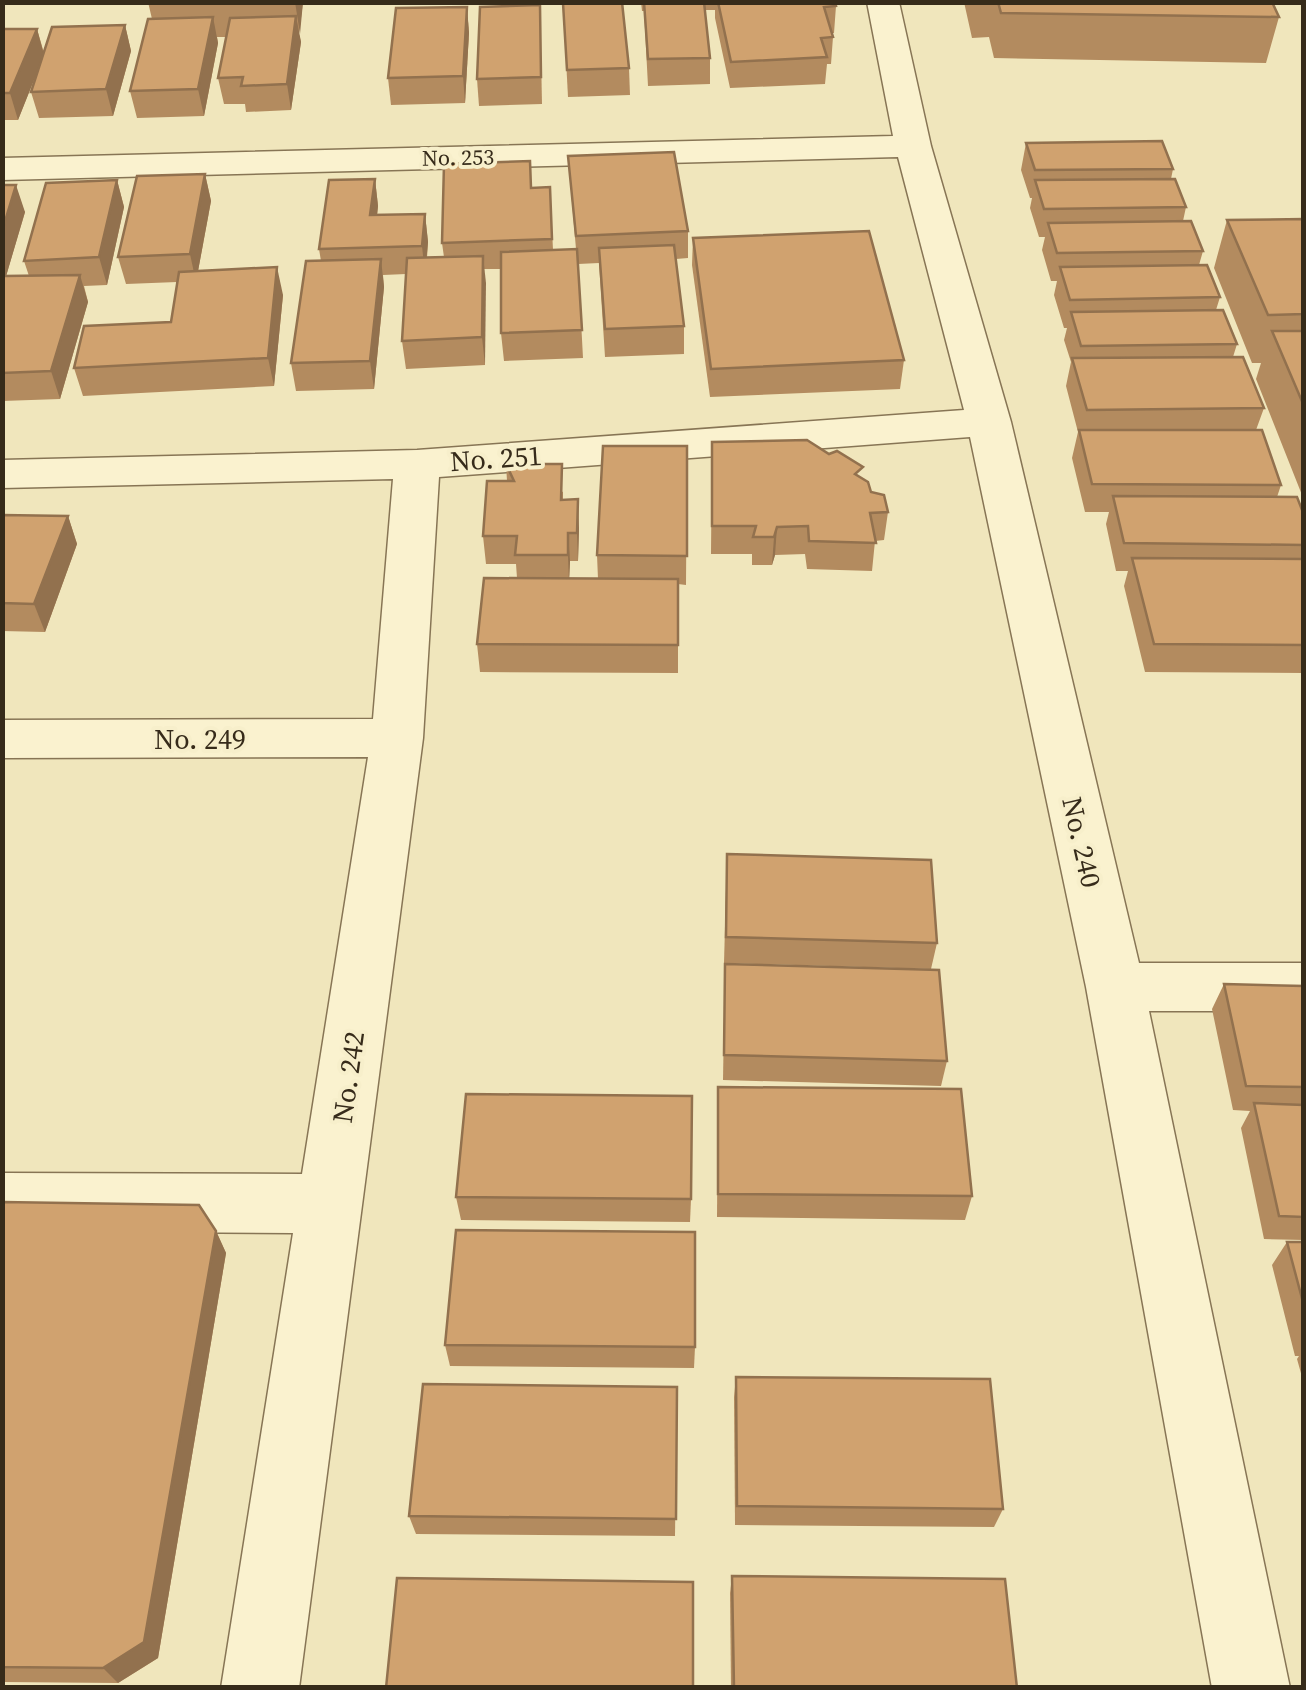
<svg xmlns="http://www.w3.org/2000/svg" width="1306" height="1690" viewBox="0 0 1306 1690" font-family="'Source Serif 4',serif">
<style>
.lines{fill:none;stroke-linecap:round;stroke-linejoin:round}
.minor-casing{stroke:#877555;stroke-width:3}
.minor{fill:#faf2cf;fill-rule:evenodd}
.wall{fill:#b38b5f}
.shaded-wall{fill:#92714e}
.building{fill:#d0a26f;stroke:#92714e;stroke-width:2.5}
.labels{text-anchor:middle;stroke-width:8;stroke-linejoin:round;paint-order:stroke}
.far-street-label{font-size:22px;fill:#362b1a;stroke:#f7efcb}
.street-label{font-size:28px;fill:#362b1a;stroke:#f7efcb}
</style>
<rect width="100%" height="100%" fill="#f0e6bc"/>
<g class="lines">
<g class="minor-casing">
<polygon id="minor" points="867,2 899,2 931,146 1011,422 1139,963 1304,963 1304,1011 1149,1011 1290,1688 1212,1688 1086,987 970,437 439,477 423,738 299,1688 221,1688 293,1233 2,1231 2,1173 302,1174 368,757 2,758 2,720 373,719 393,479 2,488 2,460 417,450 964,410 898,157 2,180 2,158 893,136"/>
</g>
<use href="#minor" class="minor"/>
</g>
<g class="wall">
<polygon points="148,2 303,2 299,34 301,42 291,110 246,112 245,104 224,104 218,78 227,37 217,37 218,43 204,116 137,118 130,91 152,19"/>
<polygon points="641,2 835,2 836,6 834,33 832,33 833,37 831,64 827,64 825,84 730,88 715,18 715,10 705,10 710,58 710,84 648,86 644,11 642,11"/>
<polygon points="964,2 1272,2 1279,17 1266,63 994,58 989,37 972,38"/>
<polygon points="563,3 629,68 630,95 568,97"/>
<polygon points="540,5 542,104 479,106 477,79"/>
<polygon points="467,7 469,33 465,103 391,105 388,78"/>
<polygon points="125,25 131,51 113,116 39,118 31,92 37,72 18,120 2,120 2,29 37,29 44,53"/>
<polygon points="1026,143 1173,169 1171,179 1186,207 1183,221 1203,251 1199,265 1220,297 1216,310 1237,344 1233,357 1264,408 1256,430 1281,485 1277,497 1304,515 1304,673 1145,672 1124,586 1128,571 1116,571 1106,524 1109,512 1085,512 1072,458 1078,432 1066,386 1071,362 1064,340 1067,328 1064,328 1054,295 1057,281 1051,281 1042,250 1045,237 1039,237 1030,208 1032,198 1030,198 1021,170"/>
<polygon points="568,156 688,231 688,258 676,259 684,326 684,354 605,357 599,263 578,264 583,358 504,361 501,333 501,269 484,269 485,365 406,369 402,341 406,274 383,275 384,287 374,389 296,391 291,363 321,261 319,249 375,179 378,206 377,215 425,214 428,242 427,258 444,257 442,243 531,188 550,187 553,250 576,249"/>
<polygon points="205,174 211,201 198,271 283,295 274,386 83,396 74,368 171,322 177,282 126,284 118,257"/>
<polygon points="117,180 124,207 107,285 84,286 88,302 60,399 2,401 2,185 25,212 6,276 29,276 24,261"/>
<polygon points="1304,219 1304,495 1302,495 1256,379 1261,363 1252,363 1214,268 1227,220"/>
<polygon points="693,238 904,360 900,389 710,397 692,265"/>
<polygon points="712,442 862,478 871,492 888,512 884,540 875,541 872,571 807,569 805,554 775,555 772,565 752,565 752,554 711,554"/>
<polygon points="687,446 686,585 678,584 678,673 480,672 477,644 517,578 516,564 486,564 483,536 507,481 506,464 563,492 563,500 579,528 578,561 570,561 569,579 598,579 597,555"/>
<polygon points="2,515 68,516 77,544 45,632 2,631"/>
<polygon points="727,854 937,943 931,969 724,963"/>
<polygon points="725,964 947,1061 941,1086 723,1080"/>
<polygon points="1224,984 1304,986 1304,1240 1264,1239 1241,1128 1250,1111 1233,1110 1212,1009"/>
<polygon points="718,1087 972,1196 965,1220 717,1217"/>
<polygon points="456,1197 691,1199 690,1222 461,1220"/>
<polygon points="2,1202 216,1231 226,1253 158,1658 118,1683 2,1682"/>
<polygon points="1287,1242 1304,1242 1304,1384 1297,1359 1299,1356 1295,1356 1272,1265"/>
<polygon points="445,1345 695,1347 694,1368 450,1366"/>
<polygon points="736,1377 1003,1509 994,1527 735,1525 734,1397"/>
<polygon points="677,1387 675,1536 416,1534 409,1516"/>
<polygon points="732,1576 1017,1688 731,1688 730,1593"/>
</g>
<g class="shaded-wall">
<polygon points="295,2 303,2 300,34"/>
<polygon points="467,7 469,33 465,103 463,76"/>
<polygon points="296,16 301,42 291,110 287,84"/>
<polygon points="213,17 218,43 204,116 198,89"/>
<polygon points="125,25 131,51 113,116 106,89"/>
<polygon points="37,29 44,55 18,120 10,93"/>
<polygon points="205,174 211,201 196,282 190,254"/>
<polygon points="375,179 378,206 374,243 370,215"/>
<polygon points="117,180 124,207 107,285 99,257"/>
<polygon points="16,185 25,212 2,290 2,231"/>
<polygon points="425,214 428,242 425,274 422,246"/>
<polygon points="483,256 486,283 485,365 482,337"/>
<polygon points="381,259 384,287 374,389 370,361"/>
<polygon points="277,267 283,295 274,386 268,358"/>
<polygon points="80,275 88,302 60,399 51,371"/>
<polygon points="578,499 579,528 578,561 577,533"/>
<polygon points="68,516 77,544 45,632 34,604"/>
<polygon points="777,527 775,555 772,565 774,537"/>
<polygon points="568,533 570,561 569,583 568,555"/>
<polygon points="216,1231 226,1253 158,1658 118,1683 103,1668"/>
</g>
<g class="building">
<polygon points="622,2 629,68 567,70 563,3"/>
<polygon points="644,2 704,2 710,58 648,59"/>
<polygon points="718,2 835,2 836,6 824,7 833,37 821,38 827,57 731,62"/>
<polygon points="998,2 1272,2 1279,17 1001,13"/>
<polygon points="540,5 541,77 477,79 480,7"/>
<polygon points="467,7 463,76 388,78 396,8"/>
<polygon points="296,16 287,84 241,86 243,77 218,78 230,18"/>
<polygon points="213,17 198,89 130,91 148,19"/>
<polygon points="125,25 106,89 31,92 52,27"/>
<polygon points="2,29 37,29 10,93 2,93"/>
<polygon points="1162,141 1173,169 1035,170 1026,143"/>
<polygon points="674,152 688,231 576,236 568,156"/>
<polygon points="530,161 531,188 550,187 552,239 442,243 444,164"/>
<polygon points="205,174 190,254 118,257 137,176"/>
<polygon points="375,179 370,215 425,214 422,246 319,249 329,180"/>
<polygon points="1175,179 1186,207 1044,209 1035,180"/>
<polygon points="117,180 99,257 24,261 46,183"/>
<polygon points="2,185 16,185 2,231"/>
<polygon points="1304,219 1304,314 1268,315 1227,220"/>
<polygon points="1191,221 1203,251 1057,253 1048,223"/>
<polygon points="869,231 904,360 711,369 693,238"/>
<polygon points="674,245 684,326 605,329 599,248"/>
<polygon points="577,249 582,330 501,333 501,252"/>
<polygon points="483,256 482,337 402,341 407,258"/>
<polygon points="381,259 370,361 291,363 306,261"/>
<polygon points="1207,265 1220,297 1070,300 1060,267"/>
<polygon points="277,267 268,358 74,368 84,326 171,322 179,272"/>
<polygon points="80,275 51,371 2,373 2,280 4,276"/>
<polygon points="1223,310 1237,344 1081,346 1071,312"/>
<polygon points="1272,331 1304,331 1304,406"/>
<polygon points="1243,357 1264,408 1087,410 1072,358"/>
<polygon points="1079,430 1262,430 1281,485 1092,484"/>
<polygon points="807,440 829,454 837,451 863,467 855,474 868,482 871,492 884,495 888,512 870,513 876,543 809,541 808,526 777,527 774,537 753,537 756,526 712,526 712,442"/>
<polygon points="603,446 687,446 687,556 597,555"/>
<polygon points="506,464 562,464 561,500 578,499 577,533 568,533 568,555 515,555 517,536 483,536 487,481 514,481"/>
<polygon points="1113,496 1297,497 1304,515 1304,545 1124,543"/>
<polygon points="2,515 68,516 34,604 2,603"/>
<polygon points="1132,558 1304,559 1304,645 1154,644"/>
<polygon points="484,578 678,579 678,645 477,644"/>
<polygon points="727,854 931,860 937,943 726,937"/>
<polygon points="725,964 939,970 947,1061 724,1055"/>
<polygon points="1224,984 1304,986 1304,1087 1246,1086"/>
<polygon points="718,1087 961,1089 972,1196 718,1194"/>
<polygon points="466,1094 692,1096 691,1199 456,1197"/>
<polygon points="1254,1103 1304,1105 1304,1217 1279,1216"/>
<polygon points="2,1202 199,1205 216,1231 144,1642 103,1668 2,1667"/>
<polygon points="456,1230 695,1232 695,1347 445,1345"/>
<polygon points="1287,1242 1304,1242 1304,1306"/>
<polygon points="736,1377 990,1379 1003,1509 737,1506"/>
<polygon points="423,1384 677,1387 676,1519 409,1516"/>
<polygon points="732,1576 1005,1579 1017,1688 734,1688"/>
<polygon points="397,1578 693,1582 693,1688 386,1688"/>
</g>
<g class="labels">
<g class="far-street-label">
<text transform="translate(458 157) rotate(-1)" y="8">No. 253</text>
</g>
<g class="street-label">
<text transform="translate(496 458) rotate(-4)" y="10">No. 251</text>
<text x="200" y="749">No. 249</text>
<text transform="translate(1082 842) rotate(77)" y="10">No. 240</text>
<text transform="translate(348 1077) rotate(-82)" y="10">No. 242</text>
</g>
</g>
<rect width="1306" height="1690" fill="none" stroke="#362b1a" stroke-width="10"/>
</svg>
